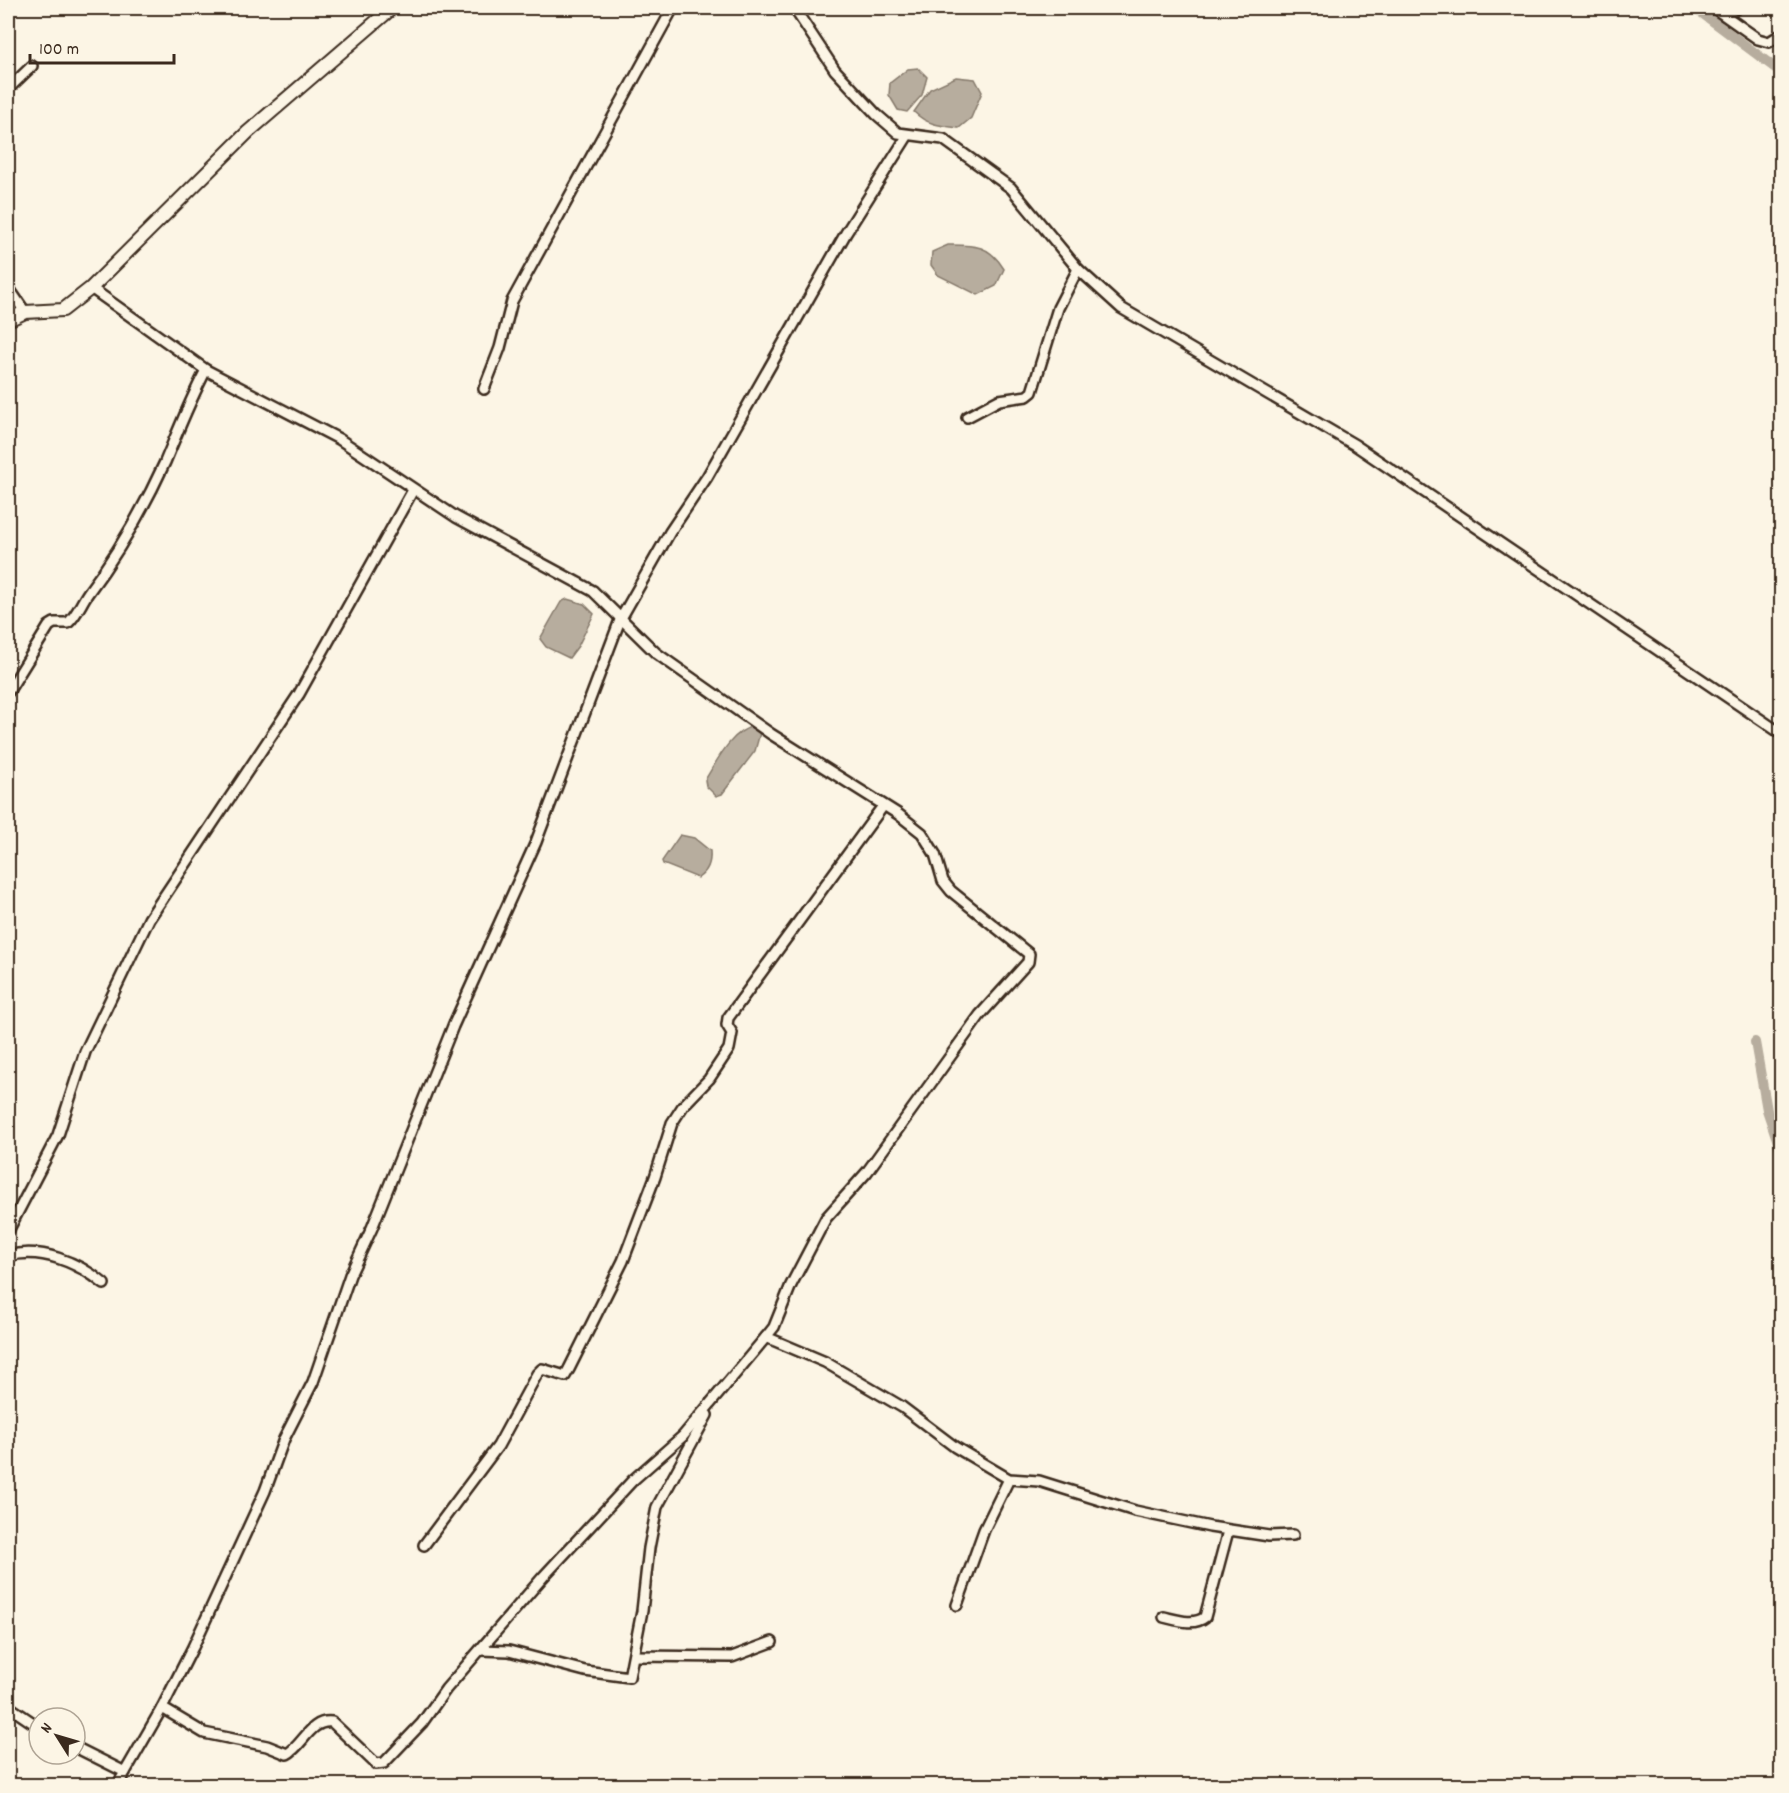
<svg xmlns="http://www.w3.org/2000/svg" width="1789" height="1793" viewBox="0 0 1789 1793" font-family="Dekko,sans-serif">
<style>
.water{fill:#b7ad9e;stroke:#85796b;stroke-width:1.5}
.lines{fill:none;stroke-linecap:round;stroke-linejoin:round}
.canal{stroke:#b7ad9e;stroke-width:10}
.minor-casing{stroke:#3b2a1e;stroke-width:14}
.tertiary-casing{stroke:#3b2a1e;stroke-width:16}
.minor{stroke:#fcf5e5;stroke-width:9}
.tertiary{stroke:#fcf5e5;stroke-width:12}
</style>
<rect width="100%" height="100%" fill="#fcf5e5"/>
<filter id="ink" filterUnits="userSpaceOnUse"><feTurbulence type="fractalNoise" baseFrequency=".0167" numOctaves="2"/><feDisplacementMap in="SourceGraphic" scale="12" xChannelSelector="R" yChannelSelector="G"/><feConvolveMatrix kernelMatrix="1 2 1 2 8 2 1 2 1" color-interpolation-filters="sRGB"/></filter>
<g filter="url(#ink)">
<g class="water">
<polygon points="918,68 927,77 922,95 907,112 898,110 889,95 890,83 908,69"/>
<path d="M956 77 975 79 982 92 971 118 959 128C941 126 927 125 914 112L930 89Z"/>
<path d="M948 245C974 245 989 244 1004 269L996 286 978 295 938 275 931 265 932 252Z"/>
<polygon points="567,599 584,604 594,614 578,646 569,658 546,647 540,639 561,602"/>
<path d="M754 726 760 733 755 751 722 794 716 796 706 786 705 780C717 761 731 731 754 726Z"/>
<path d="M680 835 694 838 710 851C711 863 708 871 698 878L663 864 662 861Z"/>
</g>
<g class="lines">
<g class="canal">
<polyline points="1695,8 1782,73"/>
<polyline points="1755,1042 1767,1110 1782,1154"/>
</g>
<g class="minor-casing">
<g id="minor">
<polyline points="794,8 835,70 876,114 898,133 943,139 1011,188 1078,269 1121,308 1355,445 1782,734"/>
<polyline points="1714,8 1758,39 1769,42 1782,34"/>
<polyline points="1725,15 1737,8"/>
<polyline points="8,89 32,66"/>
<polyline points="8,287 25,312"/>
<polyline points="91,288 206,370 339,439 456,517 593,591 656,653 771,734 898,814 922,833 935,854 943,881 951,891 1029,954 1028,962 980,1015 867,1172 826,1218 791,1285 774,1327 766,1337 825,1362 902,1407 955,1447 1009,1479 1039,1481 1135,1511 1210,1527 1269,1536 1293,1535"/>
<polyline points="484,389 500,348 512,301 673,8"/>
<polyline points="967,417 999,400 1027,396 1032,392 1058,308 1078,269"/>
<path d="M8 692 49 626 54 623H68C77 615 81 603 88 593 118 553 144 508 165 462 178 431 190 400 206 370"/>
<polyline points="8,1231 58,1135 85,1052 149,919 299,694 413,490"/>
<path d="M8 1256C41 1247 78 1262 104 1284"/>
<polyline points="424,1545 498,1446 537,1374 542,1369 565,1376 569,1369 623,1261 655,1177 672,1123 683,1106 709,1079 729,1049 732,1033 727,1025 728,1018 883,806"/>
<polyline points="957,1605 984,1530 1009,1479"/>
<path d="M1164 1617C1177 1620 1194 1626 1205 1617L1228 1531"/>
<polyline points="481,1650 509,1651 585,1671 629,1677 642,1611 649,1548 657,1507 707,1415"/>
<polyline points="634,1656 732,1657 772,1642"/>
<polyline points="8,1706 39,1727"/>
<path d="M162 1708 204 1733 267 1746 287 1754C303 1746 310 1719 332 1722L376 1764 384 1763 422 1723 446 1689 543 1577 633 1480 683 1436 766 1337"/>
<polyline points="75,1747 125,1772"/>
<polyline points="117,1786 162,1708 193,1647 265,1491 284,1439 313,1382 350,1275 372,1228 453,1026 536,842 620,620 670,532 707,477 846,233 908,135"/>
</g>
</g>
<g class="tertiary-casing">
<polyline id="tertiary" points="8,320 25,312 63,310 91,288 248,132 392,8"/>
</g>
<use href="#minor" class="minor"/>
<use href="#tertiary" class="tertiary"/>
</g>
</g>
<rect width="1789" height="1793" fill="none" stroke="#fcf5e5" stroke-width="30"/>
<rect x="15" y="15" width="1759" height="1763" fill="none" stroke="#3b2a1e" stroke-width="2" filter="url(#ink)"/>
<g transform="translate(57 1736) rotate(307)"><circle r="28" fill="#fcf5e5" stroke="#afa495" stroke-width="1.5"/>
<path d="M0-4.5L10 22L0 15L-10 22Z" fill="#3b2a1e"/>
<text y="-9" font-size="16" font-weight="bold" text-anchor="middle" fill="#3b2a1e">N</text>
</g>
<path d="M30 54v9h144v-9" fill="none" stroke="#3b2a1e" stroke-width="3"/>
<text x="39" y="54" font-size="18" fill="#3b2a1e" stroke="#fcf5e5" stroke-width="4.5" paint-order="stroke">100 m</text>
</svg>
